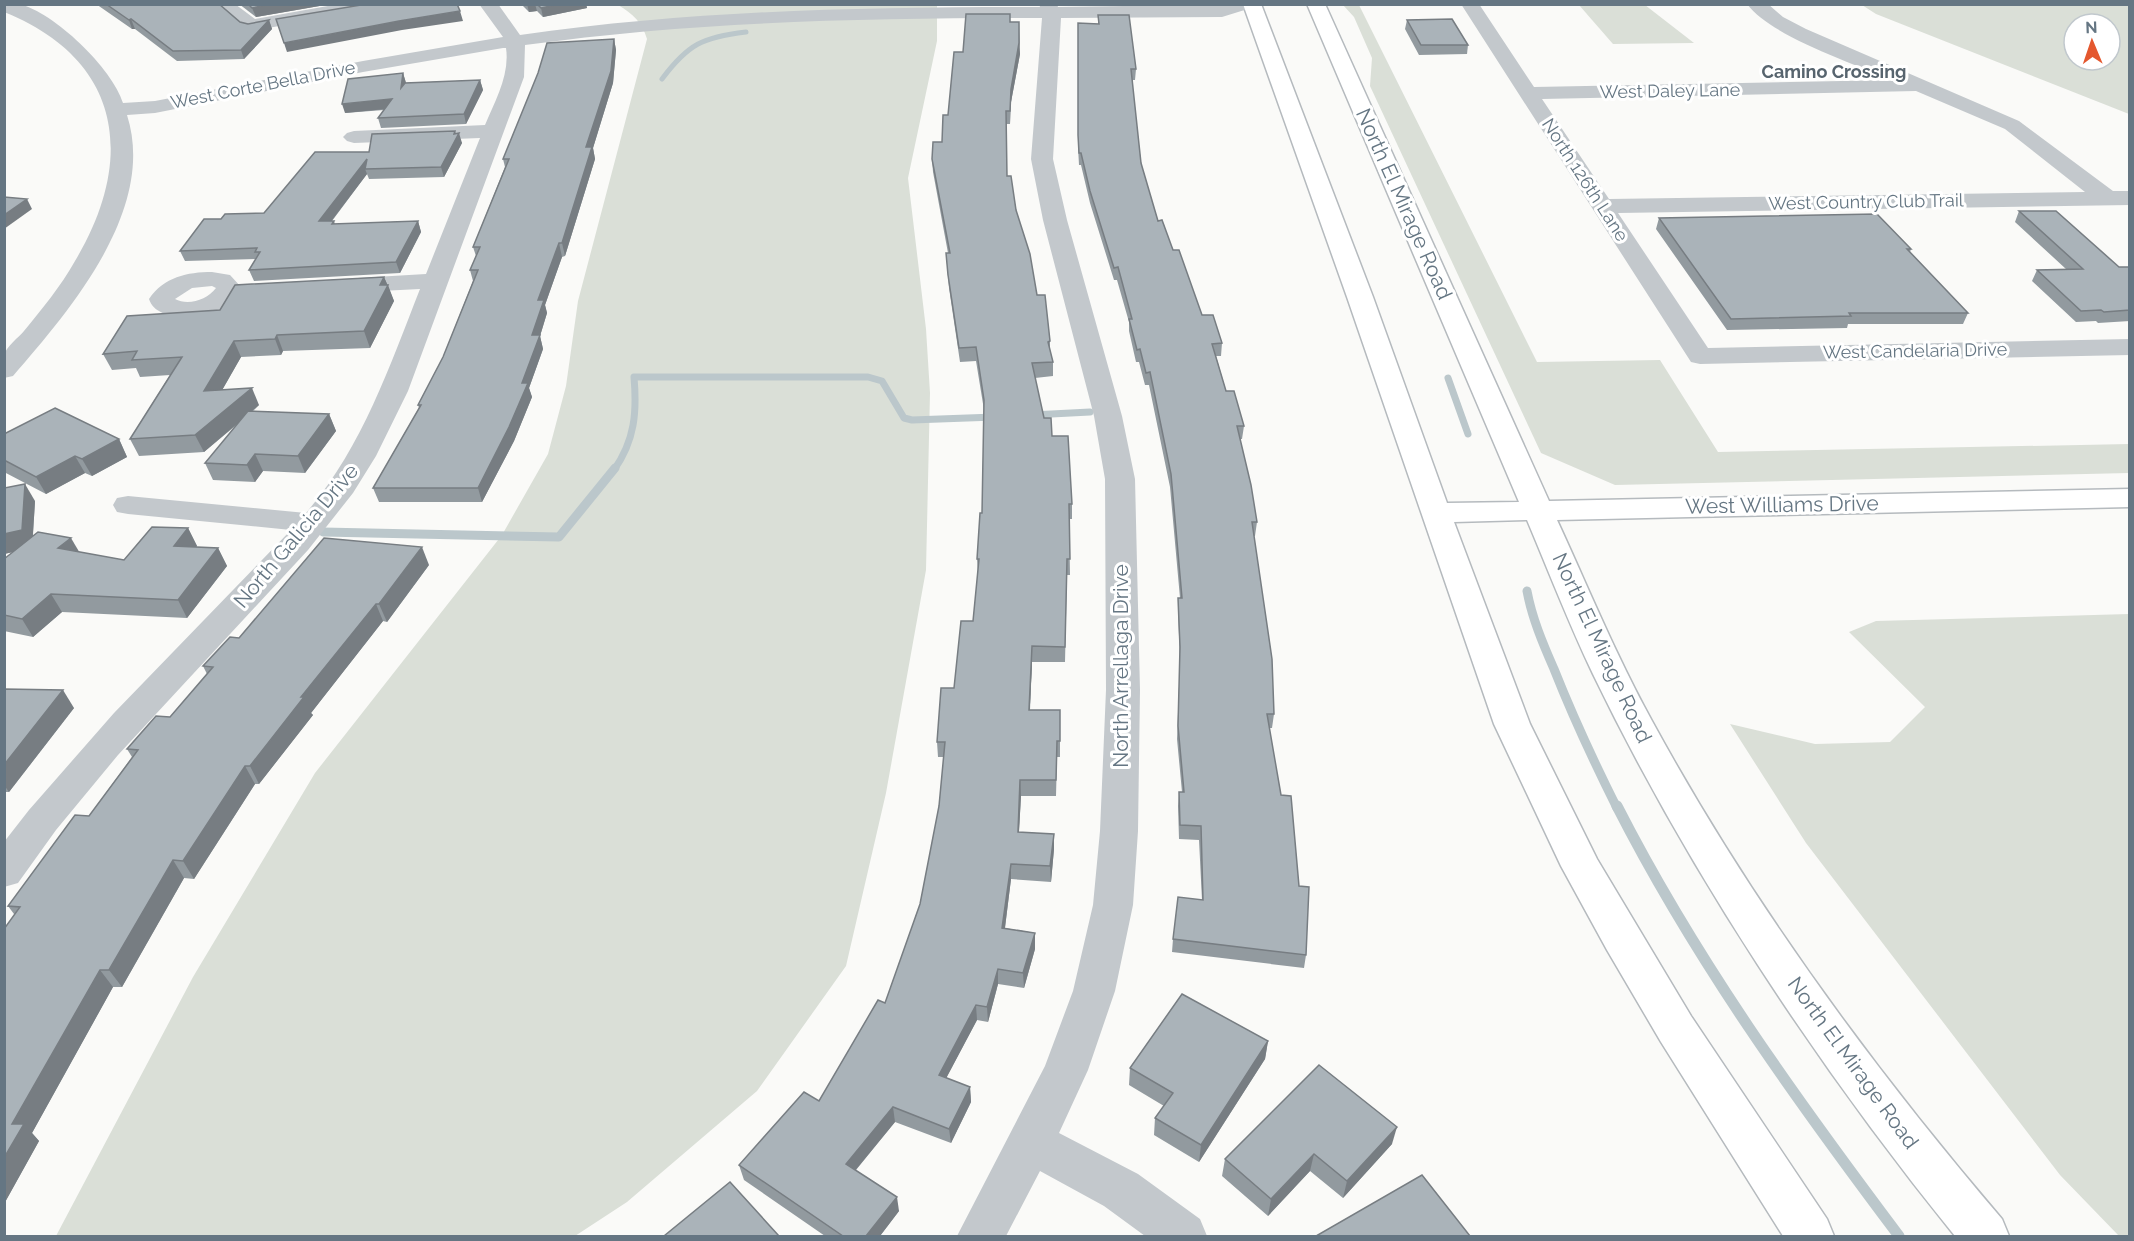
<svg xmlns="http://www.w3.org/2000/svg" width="2134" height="1241" viewBox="0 0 2134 1241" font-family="Raleway,sans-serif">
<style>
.green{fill:#dadfd7;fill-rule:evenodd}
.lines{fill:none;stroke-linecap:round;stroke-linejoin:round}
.stream-far3{stroke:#bbc7cb;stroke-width:5}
.stream-far2{stroke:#bbc7cb;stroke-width:7}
.stream-far1{stroke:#bbc7cb;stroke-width:9}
.stream{stroke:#bbc7cb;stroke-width:11}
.major-casing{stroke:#b5babe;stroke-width:3}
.minor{fill:#c3c8cc;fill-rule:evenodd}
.major{fill:#fff;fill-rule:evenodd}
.wall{fill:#929a9f}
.shaded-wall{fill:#777d82}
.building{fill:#aab3b9;stroke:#777d82;stroke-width:1.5}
.labels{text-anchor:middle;stroke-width:6;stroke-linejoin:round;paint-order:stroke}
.far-neighbourhood-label{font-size:18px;font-weight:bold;fill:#57646e;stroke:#fff}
.far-street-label{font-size:18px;fill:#657683;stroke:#fff}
.street-label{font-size:21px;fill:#657683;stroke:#fff}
</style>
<rect width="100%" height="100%" fill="#fafaf8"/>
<g class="green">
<path d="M618 5H937V41L908 178 926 329 930 393 926 570 886 793 846 966 757 1091 627 1202 575 1236H56L193 977 315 773 502 535 548 454 566 386 578 301 647 39C642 22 633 14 618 5Z"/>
<polygon points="1343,5 1359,5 1537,362 1660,360 1718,452 2129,444 2129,473 1615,485 1541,453 1370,86 1372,58 1354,17"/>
<polygon points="1579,5 1645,5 1694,43 1613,44"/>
<path d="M1862 5H2129V114L1876 14ZM2074 24H2110V60H2074Z"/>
<polygon points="2129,614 2130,1236 2119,1236 2060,1175 1806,843 1730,724 1815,744 1890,742 1925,707 1849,632 1876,621"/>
</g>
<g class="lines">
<path class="stream-far3" d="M662 79C688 44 703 37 746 32"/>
<g class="stream-far2">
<polyline points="1448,378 1468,434"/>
<polyline points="1032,415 1090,412"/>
<path d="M614 470C635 440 637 412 634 377H868L882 381 904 418 912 420 995 417"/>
</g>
<g class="stream-far1">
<polyline points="323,532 559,537 615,468"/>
<path d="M1527 591C1532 618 1543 644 1554 669 1573 717 1594 762 1617 808"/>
</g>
<path class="stream" d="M1617 806C1695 959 1796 1099 1899 1236"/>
<g class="major-casing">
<path id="major" d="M1243 4H1261L1373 297 1447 503 1519 502 1307 4H1325L1549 501 2130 489V507L1557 520C1588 587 1616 656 1652 721 1749 899 1871 1066 2002 1219L2009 1236H1955C1818 1067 1688 871 1593 674 1569 624 1549 572 1527 520L1454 522 1530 724 1597 859 1691 1016 1827 1219 1834 1236H1783L1661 1042 1607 950 1561 866 1494 724 1347 297Z"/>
</g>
<g class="minor">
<path d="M4 4C9 4 15 4 19 4 54 12 113 69 123 103L155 101 363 61 503 37 479 4H498L520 35C696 10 863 7 1040 7L1039 4H1057L1058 7 1254 4 1251 8 1222 17 1061 18 1053 159 1067 220 1122 416 1135 479 1140 690 1138 831 1133 905 1115 991 1088 1070 1059 1133 1138 1174 1200 1219 1207 1236H1145L1104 1206 1040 1171 1006 1236H957L1045 1066 1073 991 1093 905 1100 831 1106 690 1105 479 1094 416 1043 220 1031 159 1042 18C868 18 698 21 525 45L524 77 504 131 408 391 376 456 353 493 308 550 118 755 56 830 18 883 4 887V842L29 810 114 713 291 530 128 514 117 512 113 505 117 498 128 496 306 513C362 448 389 368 420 289L341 293 332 291 329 286 332 281 341 279 426 274 480 138 354 143 347 141 343 137 347 133 354 131 485 125C495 101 510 75 506 48H503L363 72 155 113 127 115C157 209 71 309 13 376L4 378C4 371 3 362 4 355 6 347 19 337 24 331 42 309 61 286 75 261 136 159 123 60 4 12Z"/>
<polygon points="214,4 235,4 255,19 339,4 383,4 374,9 251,31 244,29"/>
<path d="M1461 4H1479L1534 87 1892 80C1853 63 1772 37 1747 4H1768L1783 17 1806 29 2019 121 2113 191H2130V205L1618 213 1708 348 2130 339V355L1700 364 1691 362ZM1916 91 2005 129 2085 192 1609 199 1542 99Z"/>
<path d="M212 272 230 275 241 287C238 294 234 301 227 306 210 318 157 325 149 299 164 277 187 272 212 272ZM212 286 216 288C207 300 188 306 175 299L192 288Z"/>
</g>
<use href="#major" class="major"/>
</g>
<g class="wall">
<polygon points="96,4 219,4 240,22 248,24 269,20 272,29 244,59 177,61 135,29 132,29"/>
<polygon points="239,4 331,4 256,17"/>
<polygon points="521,4 586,4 587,8 543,17 537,11 529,12"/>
<polygon points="1098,15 1136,69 1135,80 1132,80 1141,163 1158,221 1173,250 1202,315 1222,343 1221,356 1216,356 1226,391 1244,426 1242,439 1240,439 1257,522 1255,536 1254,536 1274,714 1272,728 1269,728 1306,955 1304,968 1172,952 1173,939 1202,900 1199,840 1179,839 1178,806 1179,792 1182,792 1177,739 1180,660 1178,612 1178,598 1180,598 1170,487 1149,385 1145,385 1139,362 1136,362 1129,331 1129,322 1117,280 1114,280 1090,203 1081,165 1079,165 1078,147 1078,23 1098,24"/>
<polygon points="1407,20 1468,45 1467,54 1419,55 1405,29"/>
<polygon points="1010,22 1020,54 1011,102 1010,124 1006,124 1007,176 1037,295 1050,341 1050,352 1053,362 1053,376 1035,378 1044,418 1052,436 1072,504 1072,519 1069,519 1070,575 1067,575 1065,662 1032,662 1030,710 1060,710 1060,757 1057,757 1056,796 1021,796 1019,832 1054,834 1054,849 1051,882 1011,879 1005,928 1035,933 1035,949 1024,988 998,984 988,1022 977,1020 946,1078 970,1087 971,1102 951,1143 895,1122 856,1170 899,1211 880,1236 825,1236 744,1180 739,1165 819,1101 885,1003 920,904 939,806 944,757 938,757 937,742 954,688 973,621 978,574 977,559 982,513 984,410 976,361 960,362 949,288 946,253 948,253 933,172 932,159 942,142 963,52"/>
<polygon points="614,39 616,50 613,83 593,148 595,159 565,256 562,257 545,305 547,313 540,336 543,349 529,388 532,397 514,441 482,502 379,502 373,488 419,408 418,405 443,357 473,281 470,270 476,256 473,247 505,167 503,159"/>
<polygon points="403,73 406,83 480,80 483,90 466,124 381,128 378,118 384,110 345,113"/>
<polygon points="456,134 462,143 444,177 369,179 367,174 332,221 334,221 335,224 418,221 421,232 400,273 254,281 249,270 256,259 185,261 180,251 221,219 264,213 369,152"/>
<polygon points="2019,211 2119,267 2130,267 2130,321 2098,323 2096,321 2076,322 2032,281 2037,270 2066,269 2015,222"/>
<polygon points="1659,218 1911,249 1910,252 1968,313 1963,324 1848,324 1847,328 1727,330 1656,229"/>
<polygon points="384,277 394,301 370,348 283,351 281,355 241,357 222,390 259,405 252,412 329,414 336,431 305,473 263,471 255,482 213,480 205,463 240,422 204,452 139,456 130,439 170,375 140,377 136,368 112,370 103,354 220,310"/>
<polygon points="4,434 119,439 127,457 92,476 85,473 46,494 4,472"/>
<polygon points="35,501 33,535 79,552 124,560 188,528 197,546 196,547 218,548 227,566 187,618 62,612 33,637 4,631 4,559 13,552 4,554"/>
<polygon points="429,565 387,622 383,621 311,713 313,715 259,784 255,784 194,879 184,878 122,987 113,987 32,1133 39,1141 4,1204 14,914 8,906 89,816 132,757 127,749 170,717 207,674 203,666 239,638"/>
<polygon points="4,689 74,708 9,792 4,792"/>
<polygon points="1268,1041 1265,1059 1199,1162 1154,1135 1155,1118 1164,1106 1129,1085 1130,1068"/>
<polygon points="1392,1144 1343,1198 1310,1171 1268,1216 1222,1176 1225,1159"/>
</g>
<g class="shaded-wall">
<polygon points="271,4 331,4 256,17 252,8"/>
<polygon points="527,4 535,4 537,11 529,12"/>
<polygon points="560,4 586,4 587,8 543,17 541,8"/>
<polygon points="460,11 463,21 402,30 287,52 284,43 399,21"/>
<polygon points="131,19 135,29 132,29 129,20"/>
<polygon points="269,20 272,29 244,59 241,50"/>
<polygon points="1019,22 1020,54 1011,102 1010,124 1011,89"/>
<polygon points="614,39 616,50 613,83 593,148 595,159 565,256 562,243"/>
<polygon points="403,73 406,83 401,88"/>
<polygon points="480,80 483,90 466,124 464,114"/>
<polygon points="392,99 396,108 345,113 342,104"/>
<polygon points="455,131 457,138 459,133 462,143 444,177 441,167"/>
<polygon points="367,159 365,169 367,174 323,232 319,221"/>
<polygon points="27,199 32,209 4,229 4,215"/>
<polygon points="418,221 421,232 400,273 396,262"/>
<polygon points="559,243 562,257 545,305 547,313 540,336 543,349 529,388 532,397 514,441 482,502 478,488 522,383 538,300"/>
<polygon points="384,277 388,286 388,285 394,301 370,348 364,331 380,285"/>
<polygon points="277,335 283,351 281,355 275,339"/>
<polygon points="234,341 241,357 212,408 204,391"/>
<polygon points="252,388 259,405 204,452 195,435"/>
<polygon points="329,414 336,431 305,473 298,456"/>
<polygon points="119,439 127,457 92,476 82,459"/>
<polygon points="255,454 263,471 255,482 247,465"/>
<polygon points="75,456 85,473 46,494 36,477"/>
<polygon points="25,484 35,501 32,548 4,554 4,534"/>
<polygon points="188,528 197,546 183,564 174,546"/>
<polygon points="71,538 81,555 58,548"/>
<polygon points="422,547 429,565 387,622 379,604"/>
<polygon points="218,548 227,566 187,618 178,600"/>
<polygon points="51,594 62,612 33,637 22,619"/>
<polygon points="376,604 383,621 311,713 313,715 259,784 250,766 301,697"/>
<polygon points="1032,646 1032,662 1029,725 1029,710"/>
<polygon points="63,690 74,708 9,792 4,785 4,765"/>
<polygon points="245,766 255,784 194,879 183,861"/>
<polygon points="1020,780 1021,796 1018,847 1018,832"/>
<polygon points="1054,834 1054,849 1051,882 1050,866"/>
<polygon points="173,860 184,878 122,987 109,970"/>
<polygon points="1011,864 1011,879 1003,943 1002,928"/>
<polygon points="1035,933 1035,949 1024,988 1023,973"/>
<polygon points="998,969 998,984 988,1022 987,1007"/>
<polygon points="100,970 113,987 32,1133 39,1141 4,1204 4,1158 12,1124"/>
<polygon points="976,1005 977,1020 940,1090 939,1075"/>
<polygon points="1268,1041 1265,1059 1199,1162 1201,1145"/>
<polygon points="970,1087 971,1102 951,1143 949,1129"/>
<polygon points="893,1107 895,1122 849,1178 846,1164"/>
<polygon points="1397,1127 1392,1144 1343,1198 1347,1181"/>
<polygon points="1314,1154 1310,1171 1268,1216 1271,1199"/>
<polygon points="897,1197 899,1211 880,1236 866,1236"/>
</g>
<g class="building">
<polygon points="106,4 219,4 240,22 248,24 269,20 241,50 173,51 131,19 129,20"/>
<polygon points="248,4 271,4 252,8"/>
<polygon points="367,4 457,4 460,11 399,21 284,43 276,19"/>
<polygon points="537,4 560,4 541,8"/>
<polygon points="966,14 1010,14 1010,22 1019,22 1019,43 1011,89 1010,111 1006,111 1007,176 1011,176 1016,210 1030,254 1037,295 1045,295 1050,341 1048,342 1053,362 1032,363 1044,418 1051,418 1052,436 1068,436 1072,504 1069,504 1070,559 1067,559 1065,647 1032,646 1029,710 1060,710 1060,741 1057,741 1056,780 1020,780 1018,832 1054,834 1050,866 1011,864 1002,928 1035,933 1023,973 998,969 987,1007 976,1005 939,1075 970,1087 949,1129 893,1107 846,1164 897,1197 866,1236 843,1236 739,1165 804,1092 819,1101 878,1000 885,1003 920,904 939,806 945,742 937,742 941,688 954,688 961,621 973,621 979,559 977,559 980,513 982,513 984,400 976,347 959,348 948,275 946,253 950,253 932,159 933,142 942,142 943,115 948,115 954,52 963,52"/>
<polygon points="1098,15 1129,15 1136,69 1131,69 1141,163 1158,221 1162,220 1173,250 1179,250 1202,315 1213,315 1222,343 1212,344 1226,391 1234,391 1244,426 1237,426 1251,485 1257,522 1252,522 1272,659 1274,714 1267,714 1281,795 1291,796 1299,886 1309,887 1306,955 1173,939 1178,897 1203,900 1201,826 1180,825 1179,792 1184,792 1178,726 1180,647 1178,598 1182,598 1171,474 1150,372 1146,373 1140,349 1137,350 1129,319 1132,319 1118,267 1114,268 1090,191 1081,153 1079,153 1078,135 1078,23 1099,24"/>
<polygon points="1452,19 1468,45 1421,45 1407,20"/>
<polygon points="614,39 611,71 586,147 592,147 562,243 559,243 538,300 544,300 532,335 540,335 522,383 528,383 509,427 478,488 373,488 421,405 418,405 443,357 478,270 470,270 480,247 473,247 509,159 503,159 538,73 547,43"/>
<polygon points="403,73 401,88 405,83 480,80 464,114 378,118 392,99 342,104 348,79"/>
<polygon points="455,131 454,134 459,133 441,167 365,169 367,159 319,221 334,221 332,224 418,221 396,262 249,270 260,252 255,252 257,248 180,251 204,219 221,219 225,214 264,213 315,152 369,152 372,134"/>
<polygon points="4,197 27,199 4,215"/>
<polygon points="2019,211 2056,211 2119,267 2130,267 2130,310 2104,312 2101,310 2081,311 2037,270 2083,269"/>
<polygon points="1877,214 1911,249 1907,249 1968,313 1849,313 1851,316 1731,319 1659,218"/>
<polygon points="384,277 380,285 388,285 364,331 277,335 275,339 234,341 204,391 252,388 195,435 130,439 182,357 132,360 137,351 103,354 127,316 220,310 235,285"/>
<polygon points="55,408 119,439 82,459 75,456 36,477 4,460 4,434"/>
<polygon points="248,411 329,414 298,456 255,454 247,465 205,463"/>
<polygon points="25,484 22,530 4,534 4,488"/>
<polygon points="152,527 188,528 174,546 218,548 178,600 51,594 22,619 4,615 4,559 38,532 71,538 58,548 124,560"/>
<polygon points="324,538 422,547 379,604 376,604 301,697 304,697 250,766 245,766 183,861 173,860 109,970 100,970 12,1124 24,1124 4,1158 4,929 20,907 8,906 75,815 89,816 138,750 127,749 156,716 170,717 213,667 203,666 230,637 239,638"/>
<polygon points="4,689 63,690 4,765"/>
<polygon points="1182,994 1268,1041 1201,1145 1155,1118 1173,1093 1130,1068"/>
<polygon points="1319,1065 1397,1127 1347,1181 1314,1154 1271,1199 1225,1159"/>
<polygon points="1422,1175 1470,1236 1316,1236"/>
<polygon points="730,1182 779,1236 664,1236"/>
</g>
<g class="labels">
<g class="far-neighbourhood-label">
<text x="1834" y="78">Camino Crossing</text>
</g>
<g class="far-street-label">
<text transform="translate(263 85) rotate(-11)" y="6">West Corte Bella Drive</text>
<text transform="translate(1670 91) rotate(-1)" y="6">West Daley Lane</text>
<text transform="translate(1585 180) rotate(57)" y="6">North 126th Lane</text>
<text transform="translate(1866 202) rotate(-1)" y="6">West Country Club Trail</text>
<text transform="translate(1915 351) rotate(-1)" y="6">West Candelaria Drive</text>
</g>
<g class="street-label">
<text transform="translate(1404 204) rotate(66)" y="7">North El Mirage Road</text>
<text transform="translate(1782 505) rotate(-1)" y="7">West Williams Drive</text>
<text transform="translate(296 536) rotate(-50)" y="7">North Galicia Drive</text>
<text transform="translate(1602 648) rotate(65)" y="7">North El Mirage Road</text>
<text transform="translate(1121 666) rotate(-90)" y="7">North Arrellaga Drive</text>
<text transform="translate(1853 1063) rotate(54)" y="7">North El Mirage Road</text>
</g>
</g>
<rect width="2134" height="1241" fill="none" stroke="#657683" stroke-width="12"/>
<g transform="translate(2092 42) rotate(358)"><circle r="28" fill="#ffffff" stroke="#c1c8cd" stroke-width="1.5"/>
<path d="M0-4.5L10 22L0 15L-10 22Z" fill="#e4572e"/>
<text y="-9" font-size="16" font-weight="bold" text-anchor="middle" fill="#657683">N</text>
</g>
</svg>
